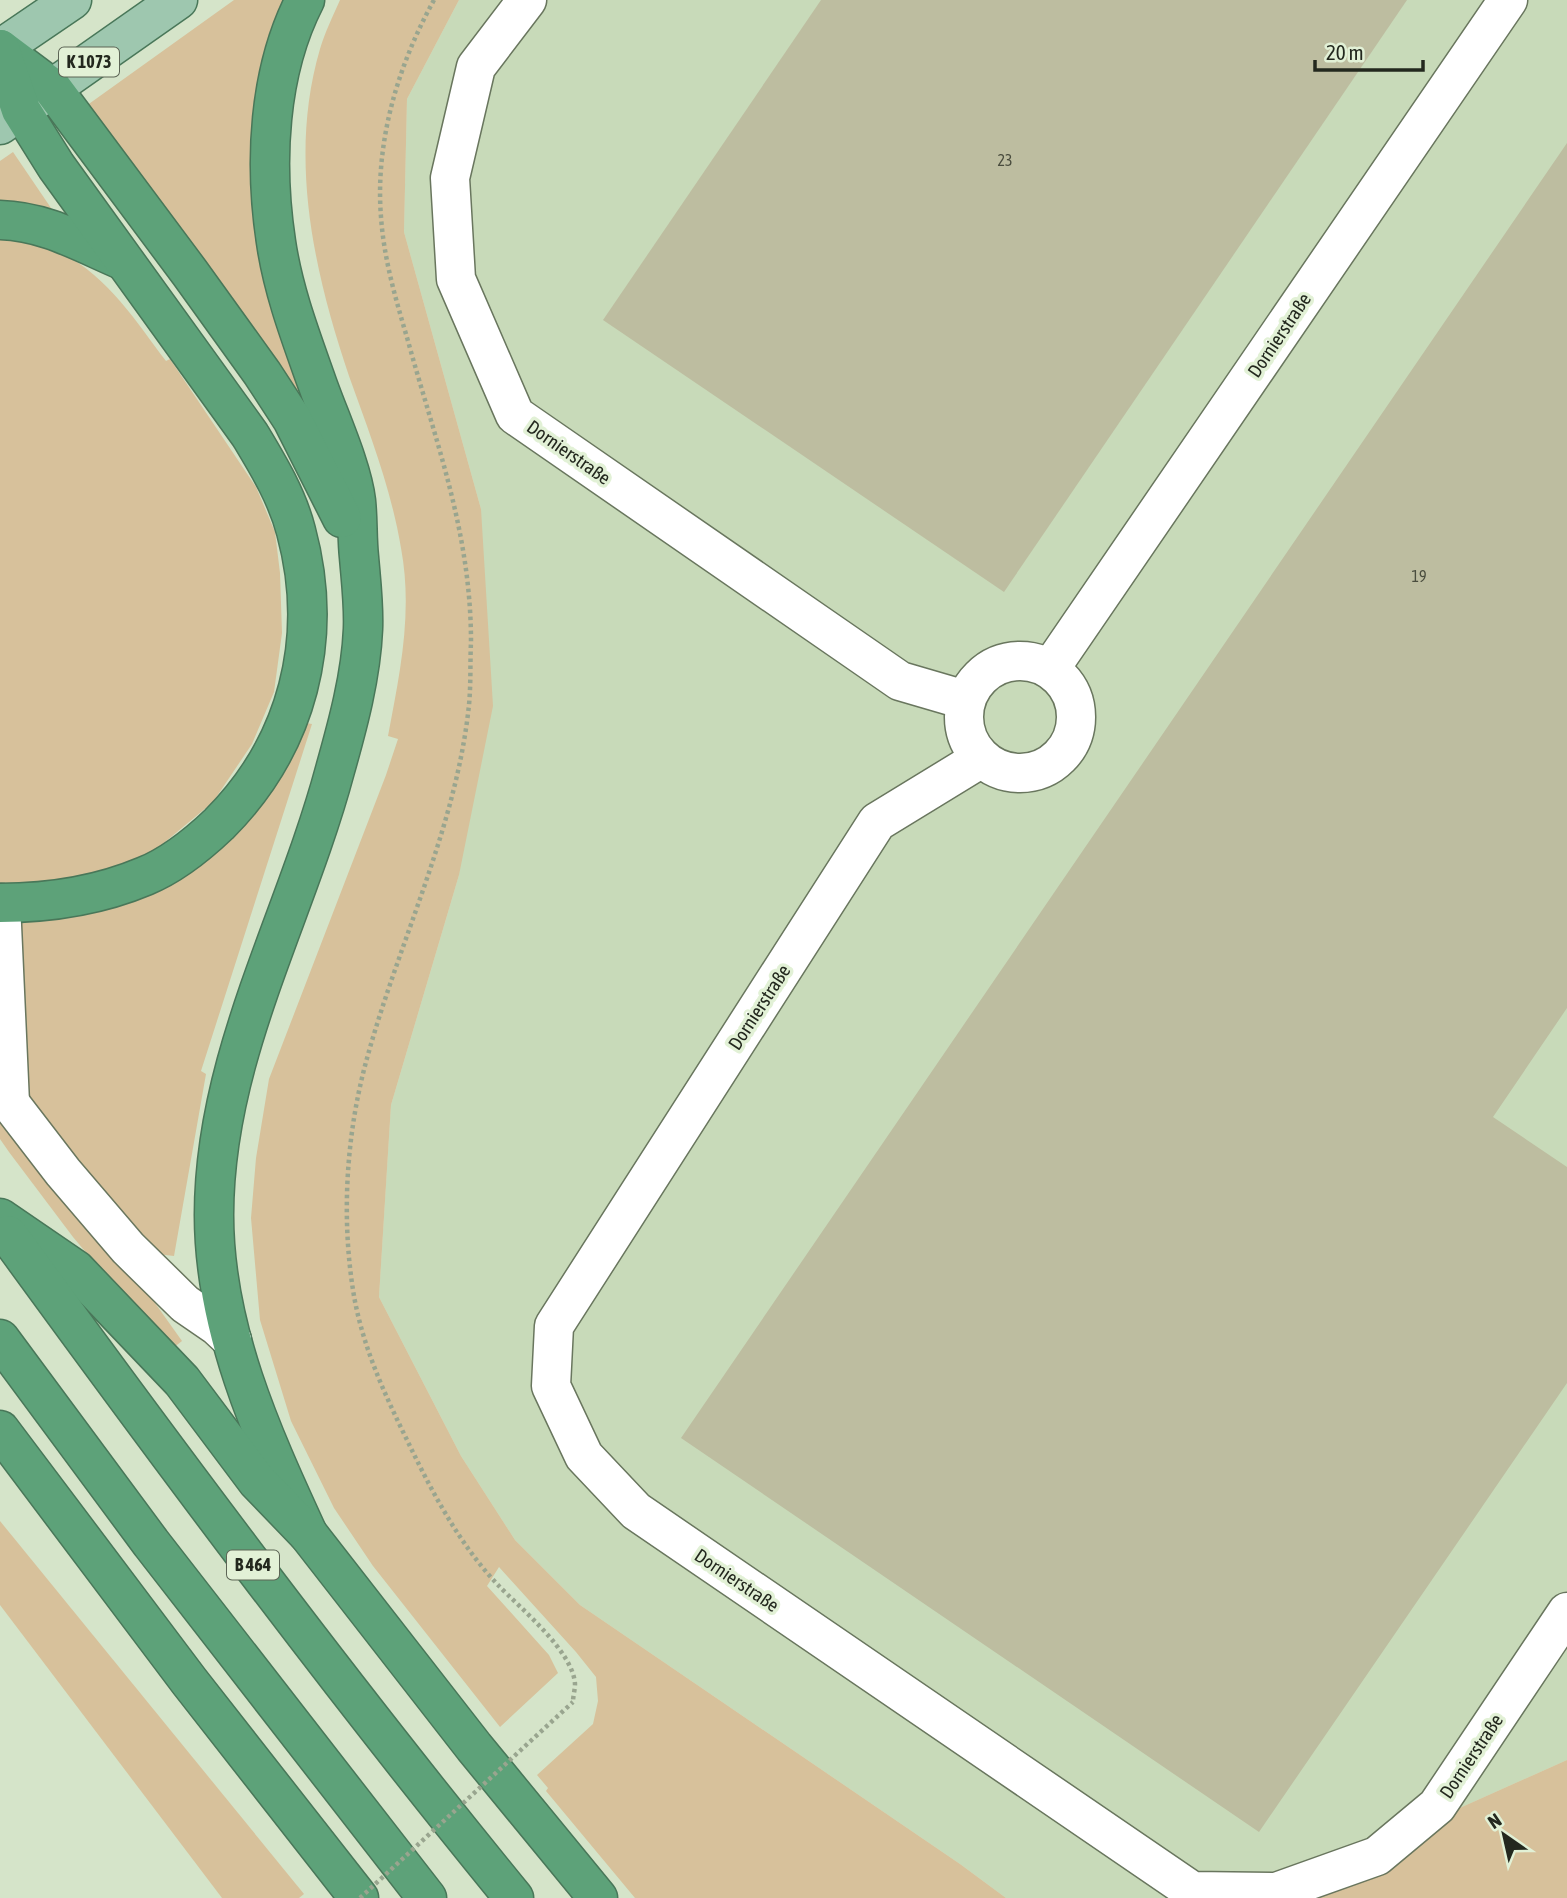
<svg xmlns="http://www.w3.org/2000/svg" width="1567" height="1898" viewBox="0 0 1567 1898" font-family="'Asap Condensed',sans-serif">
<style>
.built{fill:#c8dab9}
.green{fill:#d7c19b}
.building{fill:#bdbda0}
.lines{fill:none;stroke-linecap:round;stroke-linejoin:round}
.minor-casing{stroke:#69765e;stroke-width:41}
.major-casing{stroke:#497759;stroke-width:41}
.highway-casing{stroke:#497759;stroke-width:41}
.path{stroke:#99a58f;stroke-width:4.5;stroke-dasharray:3.5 3.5;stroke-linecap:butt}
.minor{stroke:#fff;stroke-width:38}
.major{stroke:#9ec7af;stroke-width:38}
.highway{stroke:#5da279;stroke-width:38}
.path-bridge{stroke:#99a58f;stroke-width:4.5;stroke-dasharray:3.5 3.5;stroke-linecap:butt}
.labels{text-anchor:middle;stroke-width:7;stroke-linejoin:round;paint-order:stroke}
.number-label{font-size:16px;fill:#4a4d3e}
.shield{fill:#e2f1d6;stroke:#5c6455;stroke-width:2}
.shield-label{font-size:18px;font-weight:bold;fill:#23281e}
.street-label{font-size:19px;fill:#23281e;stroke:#e2f1d6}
</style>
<rect width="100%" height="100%" fill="#d5e4c9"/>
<polygon class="built" points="459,0 1567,0 1567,1760 1259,1898 1006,1898 960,1864 580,1605 515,1540 461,1456 379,1297 391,1105 459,875 481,509 404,232 407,99"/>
<g class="green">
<polygon points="234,0 291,0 261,89 306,406 86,106"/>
<path d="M340 0H459L407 99 404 232 481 509 493 706 459 875 391 1105 379 1297 461 1456 515 1540 580 1605 960 1864 1006 1898H635L546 1791 548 1788 537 1775 593 1724 598 1701 596 1677 576 1652 499 1567 487 1586 549 1655 558 1673 500 1727 373 1566 334 1508 291 1421 260 1320 251 1218 256 1158 269 1079 386 775 398 739 388 736C400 673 413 612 401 548 391 488 369 432 349 376 314 272 288 158 320 49 325 32 333 16 340 0Z"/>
<polygon points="13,152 51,208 53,211 0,203 0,161"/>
<path d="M0 236C17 240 36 243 52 249 104 270 134 319 166 361L170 359 256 487 275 532 280 573 282 633 274 692 252 744 213 802 153 852 85 880 0 888Z"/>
<polygon points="306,723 312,724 201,1071 206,1074 174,1256 157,1254 15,1089 9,921 135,894"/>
<polygon points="0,1117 150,1296 182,1341 169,1351 73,1237 9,1152 0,1139"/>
<polygon points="0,1521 304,1894 299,1898 222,1898 0,1605"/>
<polygon points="1567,1760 1567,1898 1259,1898"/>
</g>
<g class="building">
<polygon points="821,0 1407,0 1004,592 603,320"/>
<polygon points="1567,143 1567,1008 1493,1117 1567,1167 1567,1383 1259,1832 681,1438"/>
</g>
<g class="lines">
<g class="minor-casing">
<g id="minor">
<polyline points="527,0 476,67 450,178 456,279 515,415 900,681 965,700"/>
<circle cx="1020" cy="717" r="56"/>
<polyline points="1050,669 1508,0"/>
<polyline points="980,759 877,822 554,1326 551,1386 584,1456 636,1511 1192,1891 1276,1892 1377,1856 1437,1806 1567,1612"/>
<polyline points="0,1088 10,1103 1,903"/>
<polyline points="10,1103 63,1172 128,1248 185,1304 217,1326 232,1340"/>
</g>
</g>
<g class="major-casing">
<g id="major">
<polyline points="0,49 72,0"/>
<polyline points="0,125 178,0"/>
</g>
</g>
<g class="highway-casing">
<g id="highway">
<path d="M305 0C268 72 264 163 276 242 283 290 300 335 316 380 328 415 352 466 356 501 358 520 357 539 359 557 361 581 364 605 363 629 361 676 348 724 335 770 295 919 214 1057 214 1215 214 1328 261 1432 308 1534"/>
<polyline points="0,49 52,88 190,273 262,373 292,419 342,518"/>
<path d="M0 220C45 221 82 243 122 260"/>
<path d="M0 903C49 903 100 895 145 876 172 865 198 844 219 824 298 745 325 638 296 531 287 496 268 465 250 435L56 166 21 110 0 49"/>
<polyline points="0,1218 76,1270 182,1381 257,1481 308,1534 474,1747 598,1898"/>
<path d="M8 1235C172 1460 338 1683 514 1898"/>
<polyline points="0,1339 151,1543 427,1898"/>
<polyline points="0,1430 189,1681 359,1898"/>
</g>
</g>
<path class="path" d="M434 0C398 65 375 142 381 217 384 260 396 300 408 341 436 443 471 533 471 642 470 662 471 684 469 705 456 829 398 943 366 1062 346 1136 341 1220 354 1296 363 1347 384 1393 407 1440 431 1490 459 1544 498 1585 520 1608 573 1651 575 1684 575 1690 573 1696 573 1702"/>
<use href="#minor" class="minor"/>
<use href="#major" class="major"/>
<use href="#highway" class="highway"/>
<polyline class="path-bridge" points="360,1898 573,1702"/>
</g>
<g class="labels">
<g class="number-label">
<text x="1005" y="166">23</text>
<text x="1419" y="582">19</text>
</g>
<g class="shield">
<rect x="59" y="47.5" width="60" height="29" rx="5"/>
<rect x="227" y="1550.5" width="52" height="29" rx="5"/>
</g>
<g class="shield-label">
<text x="89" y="68">K 1073</text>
<text x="253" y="1571">B 464</text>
</g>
<g class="street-label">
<text transform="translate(1279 335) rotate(-56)" y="7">Dornierstraße</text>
<text transform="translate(569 452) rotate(35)" y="7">Dornierstraße</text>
<text transform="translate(759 1007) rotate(-57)" y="7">Dornierstraße</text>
<text transform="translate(737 1580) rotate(34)" y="7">Dornierstraße</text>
<text transform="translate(1471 1756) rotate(-56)" y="7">Dornierstraße</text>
</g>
</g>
<g transform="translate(1504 1835) rotate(326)" stroke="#e2f1d6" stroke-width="5" paint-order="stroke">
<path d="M0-5L12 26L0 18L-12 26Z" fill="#23281e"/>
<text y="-10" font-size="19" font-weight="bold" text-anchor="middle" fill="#23281e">N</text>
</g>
<path d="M1315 60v10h108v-10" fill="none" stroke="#23281e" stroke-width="3.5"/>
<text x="1326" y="60" font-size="21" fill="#23281e" stroke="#e2f1d6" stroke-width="5" paint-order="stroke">20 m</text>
</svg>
